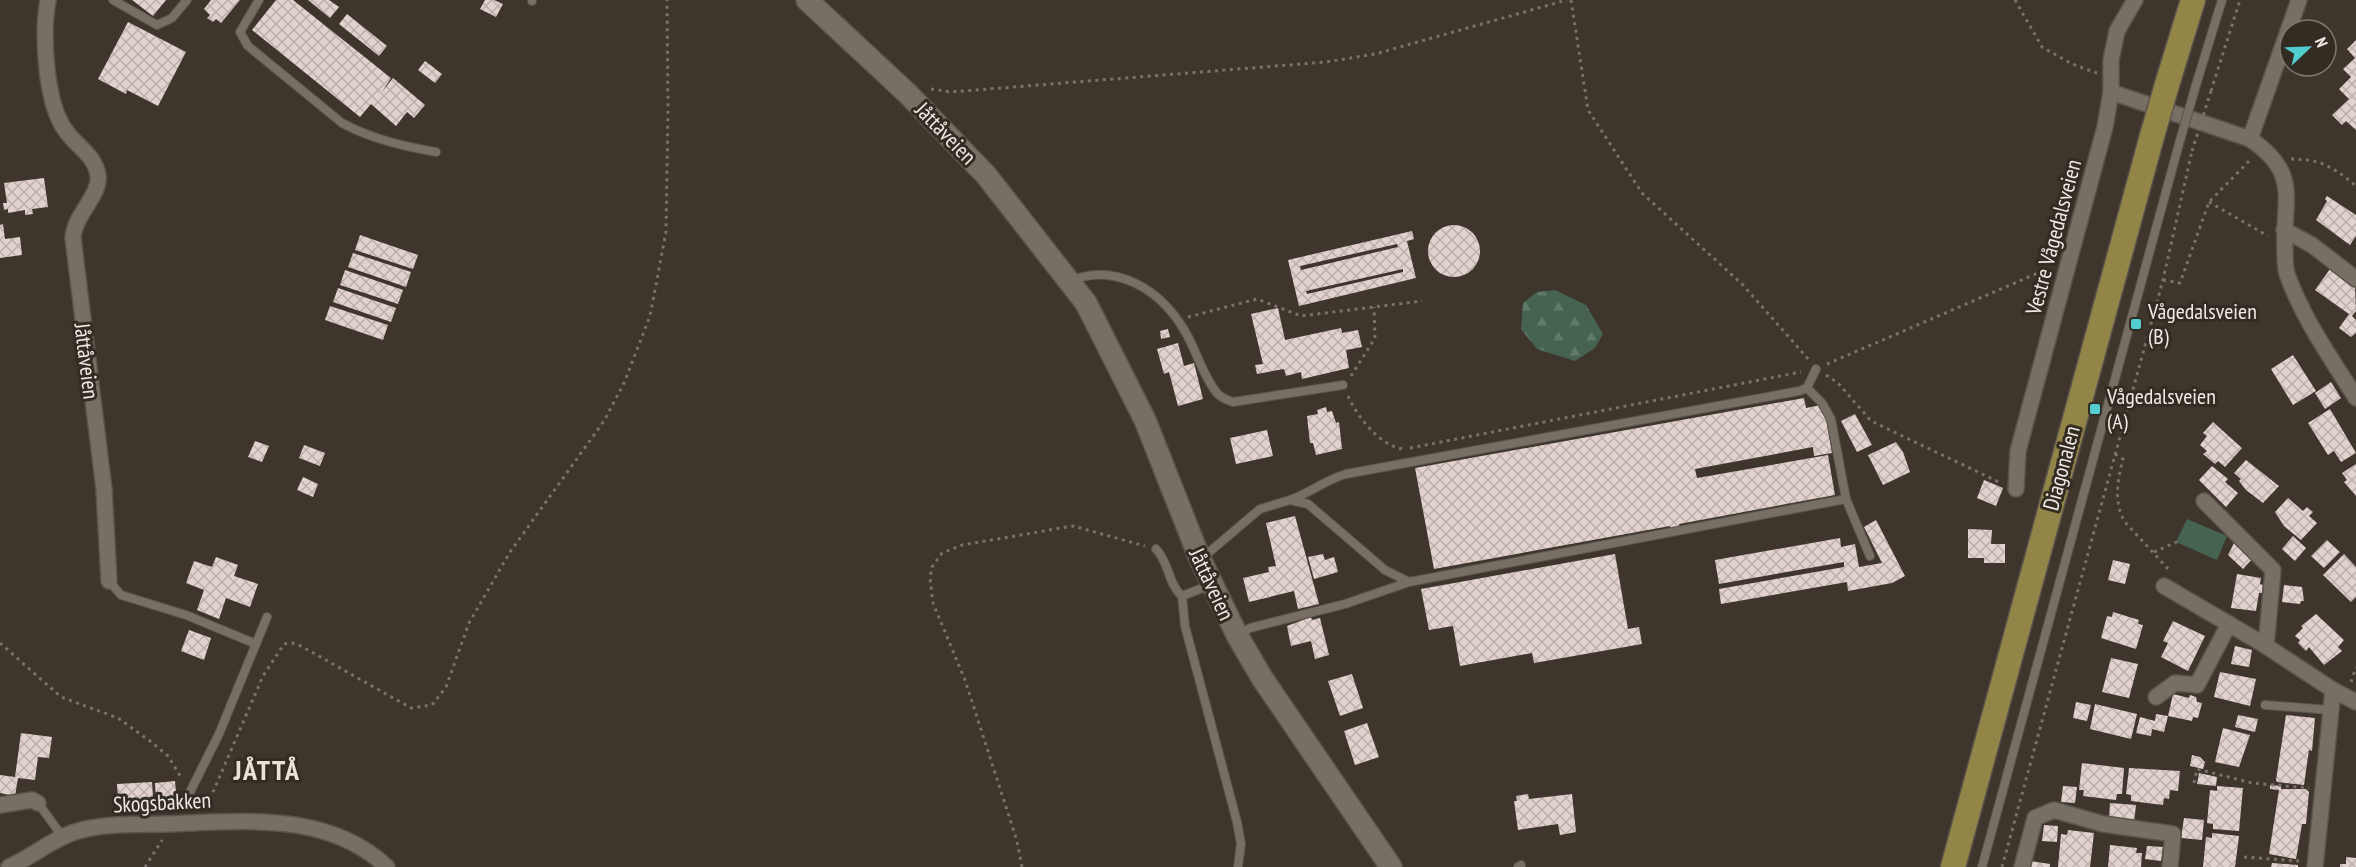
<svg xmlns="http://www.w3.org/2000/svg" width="2356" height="867" viewBox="0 0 2356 867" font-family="'PT Sans Narrow',sans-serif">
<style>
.green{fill:#45634f}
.forest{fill:url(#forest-firs)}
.building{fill:url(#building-cross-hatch);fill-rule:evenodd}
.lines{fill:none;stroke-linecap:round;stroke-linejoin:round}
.lane-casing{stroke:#59534b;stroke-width:10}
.street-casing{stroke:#59534b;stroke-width:18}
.secondary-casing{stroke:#59534b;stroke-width:24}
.primary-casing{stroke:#59534b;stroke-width:27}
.path{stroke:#79726a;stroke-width:3;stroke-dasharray:3 4.5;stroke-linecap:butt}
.lane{stroke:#776f64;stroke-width:8}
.street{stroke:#776f64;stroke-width:15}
.secondary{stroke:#776f64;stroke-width:21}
.primary{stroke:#938548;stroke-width:24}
.lane-bridge-casing{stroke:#59534b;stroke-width:10;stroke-linecap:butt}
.primary-bridge-casing{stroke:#59534b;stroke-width:27;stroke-linecap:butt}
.path-bridge{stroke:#79726a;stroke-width:3;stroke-dasharray:3 4.5;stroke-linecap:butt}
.lane-bridge{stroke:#776f64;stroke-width:8}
.primary-bridge{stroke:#938548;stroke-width:24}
.poi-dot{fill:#52cdd0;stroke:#332c23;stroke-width:2}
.labels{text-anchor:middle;stroke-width:6;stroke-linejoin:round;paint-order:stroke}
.street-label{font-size:22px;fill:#efeae4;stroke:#332c23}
.poi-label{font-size:22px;fill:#efeae4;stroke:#332c23;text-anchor:start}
.district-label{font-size:28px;font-weight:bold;letter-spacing:1.5px;fill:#ebe1d5;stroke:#332c23}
</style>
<defs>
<pattern id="forest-firs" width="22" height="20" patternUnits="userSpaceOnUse" patternTransform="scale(1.5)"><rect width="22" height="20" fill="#45634f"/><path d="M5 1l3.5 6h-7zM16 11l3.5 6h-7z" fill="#607a68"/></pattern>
<pattern id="building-cross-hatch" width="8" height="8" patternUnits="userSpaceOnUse" patternTransform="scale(1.5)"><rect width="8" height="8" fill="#e2d2cd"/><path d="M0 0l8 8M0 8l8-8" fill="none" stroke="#bcafab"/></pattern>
</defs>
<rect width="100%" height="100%" fill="#3e362d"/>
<polygon class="green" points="2187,519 2227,536 2217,560 2176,542"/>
<polygon class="forest" points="1555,290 1586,305 1603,334 1595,348 1575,361 1537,349 1521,329 1523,303 1537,292"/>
<g class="building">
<polygon points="132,0 166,0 153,16"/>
<polygon points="211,0 240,0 221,23 216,19 213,22 207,18 210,15 204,9"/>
<polygon points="276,0 293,0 391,78 382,92 393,78 425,105 414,118 407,112 396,126 371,104 360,117 252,30"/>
<polygon points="308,0 329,0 339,7 330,18"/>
<polygon points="485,0 494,0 503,4 496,17 480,9"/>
<polygon points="347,14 387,46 379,56 339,24"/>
<polygon points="128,22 186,52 158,106 127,90 126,94 98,79"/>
<polygon points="2356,40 2356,130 2346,121 2342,125 2332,115 2349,99 2339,89 2351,77 2343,69 2355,58 2347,49"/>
<polygon points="425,61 442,74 435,83 418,70"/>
<polygon points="44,178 48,207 32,209 33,214 25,215 25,210 8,213 8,209 4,210 3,203 7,203 4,183"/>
<polygon points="2327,196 2356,215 2356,236 2350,245 2316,220 2327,201 2325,199"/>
<polygon points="3,224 5,239 20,237 22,255 0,258 0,225"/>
<circle cx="1454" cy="251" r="26"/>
<path d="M1412 231 1414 239 1407 241 1416 278 1299 306 1288 260ZM1397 244 1398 247 1301 270 1300 266ZM1403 269V272L1307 294 1306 291Z"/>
<polygon points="360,235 418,255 413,269 355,250"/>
<polygon points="353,253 411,272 406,287 348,267"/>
<polygon points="2330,269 2355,285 2356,311 2352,316 2356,320 2356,333 2351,337 2339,328 2349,314 2315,290"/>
<polygon points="345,270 403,290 398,304 340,285"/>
<polygon points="338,288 396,308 391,322 333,302"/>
<polygon points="330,306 388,325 383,340 325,320"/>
<polygon points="1278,308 1285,340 1341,328 1342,333 1358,330 1362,347 1346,350 1349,368 1302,379 1301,372 1286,376 1284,369 1257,374 1255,365 1263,364 1251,314"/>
<polygon points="1168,329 1170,337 1161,339 1160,331"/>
<polygon points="1178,343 1184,366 1194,363 1203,399 1178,406 1169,372 1164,374 1157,349"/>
<polygon points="2293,355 2316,391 2293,405 2271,369"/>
<polygon points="2331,382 2341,398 2325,409 2315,393"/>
<polygon points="1804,398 1806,408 1821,405 1822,413 1825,413 1832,453 1814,456 1813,447 1695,469 1697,478 1828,455 1835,495 1679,524 1680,531 1671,533 1670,526 1434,569 1415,468"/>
<polygon points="1326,407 1327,412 1332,411 1336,423 1339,422 1342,449 1316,455 1313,443 1310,443 1307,416 1318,414 1317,410"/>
<polygon points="2330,409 2356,453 2341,462 2334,451 2328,455 2308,423"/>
<polygon points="1855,414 1872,445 1857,452 1841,421"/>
<polygon points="2213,422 2242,448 2225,467 2218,461 2215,464 2203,454 2207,451 2200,445 2207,436 2203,433"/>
<polygon points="1267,430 1273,456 1236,464 1230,438"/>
<polygon points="255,441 269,446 262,462 248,457"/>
<polygon points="1896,442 1903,452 1910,472 1883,485 1868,455"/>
<polygon points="304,445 325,453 320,466 299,458"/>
<polygon points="2246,460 2279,486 2263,503 2246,490 2239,481 2241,479 2234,473"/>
<polygon points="2356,464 2356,496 2344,482 2347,480 2342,473"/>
<polygon points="2212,466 2228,479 2225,482 2238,493 2226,507 2199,480"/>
<polygon points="303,477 318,484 313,497 297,490"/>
<polygon points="1984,480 2003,488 1996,506 1977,498"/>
<polygon points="2288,498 2303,511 2307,507 2313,512 2309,516 2317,523 2301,540 2284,526 2275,512"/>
<polygon points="1295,516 1319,604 1298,609 1294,591 1249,602 1243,578 1269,572 1268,567 1276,566 1266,523"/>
<polygon points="1876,520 1905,576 1892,583 1848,591 1847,582 1721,604 1719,589 1844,567 1844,562 1719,584 1715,560 1840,538 1841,547 1855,544 1859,567 1882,563 1864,527"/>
<polygon points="1968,529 1992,530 1991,544 2005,544 2005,563 1984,563 1984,558 1968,558"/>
<polygon points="2293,536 2306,548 2295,561 2282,549"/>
<polygon points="2236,539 2254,557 2243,569 2228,555"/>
<polygon points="2327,540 2340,552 2324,568 2311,556"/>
<polygon points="1323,554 1325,560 1334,557 1338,572 1314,579 1308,557"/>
<polygon points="1615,554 1628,629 1639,627 1642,644 1534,663 1532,653 1460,666 1453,626 1429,630 1421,589"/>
<polygon points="2344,554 2356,567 2356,597 2351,602 2323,575"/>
<polygon points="216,557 238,565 234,576 258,584 250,607 226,598 219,619 197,610 204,590 186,583 194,561 212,567"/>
<polygon points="2113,560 2130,564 2125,584 2108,580"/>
<polygon points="2237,574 2261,578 2260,584 2263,585 2262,593 2259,593 2256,611 2231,608"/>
<polygon points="2284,585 2302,587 2304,601 2301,601 2300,604 2282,602"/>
<polygon points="2113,612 2139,620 2138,624 2143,625 2136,649 2101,638 2107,616 2112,617"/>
<polygon points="2316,614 2344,640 2338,647 2342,651 2324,665 2309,647 2306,651 2298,643 2300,640 2295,636 2303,628 2301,626"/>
<polygon points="1311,617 1312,620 1320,618 1329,655 1315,659 1311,641 1291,646 1287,626"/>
<polygon points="2173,621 2205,636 2188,671 2161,657 2168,643 2163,641"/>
<polygon points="189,630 211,638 204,660 181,651"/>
<polygon points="2235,646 2252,650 2249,667 2231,664"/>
<polygon points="2111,658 2138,664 2129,698 2102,692"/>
<polygon points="2220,672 2256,679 2250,706 2214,697"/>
<polygon points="1352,674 1363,708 1340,716 1328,681"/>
<polygon points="2173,694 2189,698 2190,695 2196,697 2197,702 2202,703 2198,718 2193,717 2192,721 2168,716"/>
<polygon points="2076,702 2091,705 2087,721 2073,718"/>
<polygon points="2095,704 2137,714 2131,739 2090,729"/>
<polygon points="2156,714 2168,716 2164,732 2152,729 2151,736 2136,733 2140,717 2155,721"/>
<polygon points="2238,715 2258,719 2255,732 2235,727"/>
<polygon points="2286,715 2315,718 2312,751 2309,750 2304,785 2277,782 2276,780"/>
<polygon points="1367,723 1379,757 1355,765 1344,731"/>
<polygon points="2223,728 2250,735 2239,767 2215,762"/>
<polygon points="21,733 52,737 49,758 38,757 35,780 18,778 15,796 0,793 0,775 15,777"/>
<polygon points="2192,755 2200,757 2205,762 2203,769 2190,766"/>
<polygon points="2082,763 2124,768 2122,794 2117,794 2116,800 2083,796 2084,790 2079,790"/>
<polygon points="2129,768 2180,771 2178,791 2170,790 2169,799 2164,798 2163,805 2131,801 2131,795 2126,794"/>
<polygon points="2199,773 2217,777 2216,786 2197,784"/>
<polygon points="175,781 177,803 156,804 155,783"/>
<polygon points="152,782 154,811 119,813 117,784"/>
<polygon points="2270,785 2281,786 2281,789 2306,789 2309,792 2306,824 2302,824 2296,859 2269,854 2279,790 2270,789"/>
<polygon points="2063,786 2077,787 2075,803 2061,802"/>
<polygon points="2217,786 2243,788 2239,831 2213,829 2213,824 2207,823 2210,790 2217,791"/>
<polygon points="1528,794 1529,799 1572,794 1576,832 1560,835 1558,824 1518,830 1514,801 1517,801 1516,796"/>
<polygon points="2110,803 2136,805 2134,822 2109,819"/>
<polygon points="2184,818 2204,820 2202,840 2181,838"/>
<polygon points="2044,825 2058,826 2057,842 2042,841"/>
<polygon points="2068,830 2094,833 2090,867 2058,867 2061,834 2067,835"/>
<polygon points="2212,833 2239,836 2235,867 2203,867 2206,837 2212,838"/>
<polygon points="2110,845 2137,848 2136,853 2142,853 2141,867 2108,867"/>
<polygon points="2147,846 2163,847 2161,861 2145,859"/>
<polygon points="2346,857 2356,858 2356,867 2340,867 2340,864 2346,864"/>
<polygon points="2030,861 2050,864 2050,867 2030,867"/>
<polygon points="2272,863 2298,865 2298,867 2271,867"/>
</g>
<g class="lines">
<g class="lane-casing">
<g id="lane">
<polyline points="113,0 157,25 172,18 187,0"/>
<path d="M259 0 240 32 248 46 342 123C372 139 402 146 436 152"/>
<polyline points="532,1 532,0"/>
<polyline points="2196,85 2222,0"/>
<path d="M1070 281C1115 262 1159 289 1183 328 1196 348 1202 375 1217 393 1221 398 1227 400 1233 402L1343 385"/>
<polyline points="1807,388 1822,403 1831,419 1846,499 1870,556"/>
<path d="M1290 500C1310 493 1325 480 1346 474L1799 391 1807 388 1816 369"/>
<path d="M1156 549C1169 562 1168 584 1182 596L1210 585"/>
<polyline points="1201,559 1260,509 1290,500 1308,504 1385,570 1409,582"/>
<polyline points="109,581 121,595 186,615 256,644"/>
<polyline points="1182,596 1185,626 1237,822 1241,844 1238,867"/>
<polyline points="1238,635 1250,628 1345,604 1409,582 1846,499"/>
<polyline points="2265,705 2331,710"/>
<polyline points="189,794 219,734 267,617"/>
<polyline points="38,803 62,836"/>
<polyline points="1518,867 1521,865"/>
<polyline points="1982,867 2179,144"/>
</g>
</g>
<g class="street-casing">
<g id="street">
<path d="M48 0C42 33 45 104 66 131 76 146 95 155 98 175 101 195 74 215 73 238L104 489 109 581"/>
<path d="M2111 92 2250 139C2302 174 2282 200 2285 252 2285 259 2285 267 2287 274 2303 319 2331 358 2356 398"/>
<polyline points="2250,139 2299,0"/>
<polyline points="2284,230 2312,245 2356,279"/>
<polyline points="2016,489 2018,451 2105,127 2111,92 2111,60 2117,31 2135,0"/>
<polyline points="2204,501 2273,570 2266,646"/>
<polyline points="2164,586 2263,644 2333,690 2356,702"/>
<polyline points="2156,697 2175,683 2197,685 2229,624"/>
<polyline points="0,805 32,800 38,803"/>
<path d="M9 867C32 857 55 837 78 831 105 823 136 825 164 824 241 822 326 810 387 867"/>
<polyline points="2022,867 2035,818 2054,810 2103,824 2173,834 2170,867"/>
<polyline points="2315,867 2333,690"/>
</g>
</g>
<g class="secondary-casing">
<polyline id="secondary" points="807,0 908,94 986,175 1086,303 1145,420 1200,559 1237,635 1262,678 1391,867"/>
</g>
<g class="primary-casing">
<g id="primary">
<polyline points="2169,78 2193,0"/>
<polyline points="1953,867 2152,136"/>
</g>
</g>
<g class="path">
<polyline points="1571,0 1588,110 1642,193 1743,285 1810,361"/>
<polyline points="2015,0 2042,47 2072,64 2097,73"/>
<polyline points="931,89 951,92 1326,62 1375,54 1567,0"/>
<polyline points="2211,91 2240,0"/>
<path d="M2291 159C2321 159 2333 167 2356 186"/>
<polyline points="2209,202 2268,236"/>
<polyline points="2163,280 2180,283 2209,202 2251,159"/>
<polyline points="1188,317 1257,299 1301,316 1422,301"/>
<polyline points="1827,364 2038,273 2051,274"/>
<polyline points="1826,375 1838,383 1871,421 2001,483"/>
<polyline points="1351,376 1375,338 1374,307"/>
<path d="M1348 396C1357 416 1380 447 1404 449"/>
<polyline points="1410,448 1801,372"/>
<path d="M2115 454 2123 459C2117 482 2114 500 2124 521L2170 571"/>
<polyline points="2154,552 2179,541"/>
<polyline points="0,643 61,697 118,718 150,741 168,756 182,779"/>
<polyline points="2351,682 2356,667"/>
<polyline points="2194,783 2197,769 2252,783 2309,788"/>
<polyline points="207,806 263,676 284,644 292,643 301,646 411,708 432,705 446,687 469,623 510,552 604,421 624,383 650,316 666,232 668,109 667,0"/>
<polyline points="2244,857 2299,861"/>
<polyline points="145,867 162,840"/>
<polyline points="1022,867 1017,841 965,680 933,603 930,578 932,567 942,553 962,545 1073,526 1145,546"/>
<polyline points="2002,867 2163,280 2192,151"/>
</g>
<use href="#lane" class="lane"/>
<use href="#street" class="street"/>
<use href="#secondary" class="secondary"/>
<use href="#primary" class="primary"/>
<g class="lane-bridge-casing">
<polyline id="lane-bridge" points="2179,144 2196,85"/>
</g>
<g class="primary-bridge-casing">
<polyline id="primary-bridge" points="2152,136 2169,78"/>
</g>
<polyline class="path-bridge" points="2192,151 2211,91"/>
<use href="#lane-bridge" class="lane-bridge"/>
<use href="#primary-bridge" class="primary-bridge"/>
</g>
<g class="poi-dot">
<rect x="2130" y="318" width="12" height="12" rx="3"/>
<rect x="2089" y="403" width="12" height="12" rx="3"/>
</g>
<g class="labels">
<g class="street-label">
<text transform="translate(946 133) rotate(46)" y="8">Jåttåveien</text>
<text transform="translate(2053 237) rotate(-75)" y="8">Vestre Vågedalsveien</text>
<text transform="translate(87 361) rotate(83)" y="8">Jåttåveien</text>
<text transform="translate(2061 468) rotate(-75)" y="8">Diagonalen</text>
<text transform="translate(1212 584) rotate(65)" y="8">Jåttåveien</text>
<text transform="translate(162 802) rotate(-3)" y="8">Skogsbakken</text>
</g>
<g class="poi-label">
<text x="2148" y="319">Vågedalsveien<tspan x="2148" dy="25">(B)</tspan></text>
<text x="2107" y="404">Vågedalsveien<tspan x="2107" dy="25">(A)</tspan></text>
</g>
<g class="district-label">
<text x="267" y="780">JÅTTÅ</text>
</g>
</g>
<g transform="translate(2308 48) rotate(67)"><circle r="28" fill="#332c23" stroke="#7e7870" stroke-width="1.5"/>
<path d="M0-4.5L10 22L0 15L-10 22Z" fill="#52cdd0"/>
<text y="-9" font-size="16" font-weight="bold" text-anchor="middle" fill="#efeae4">N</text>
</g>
</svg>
